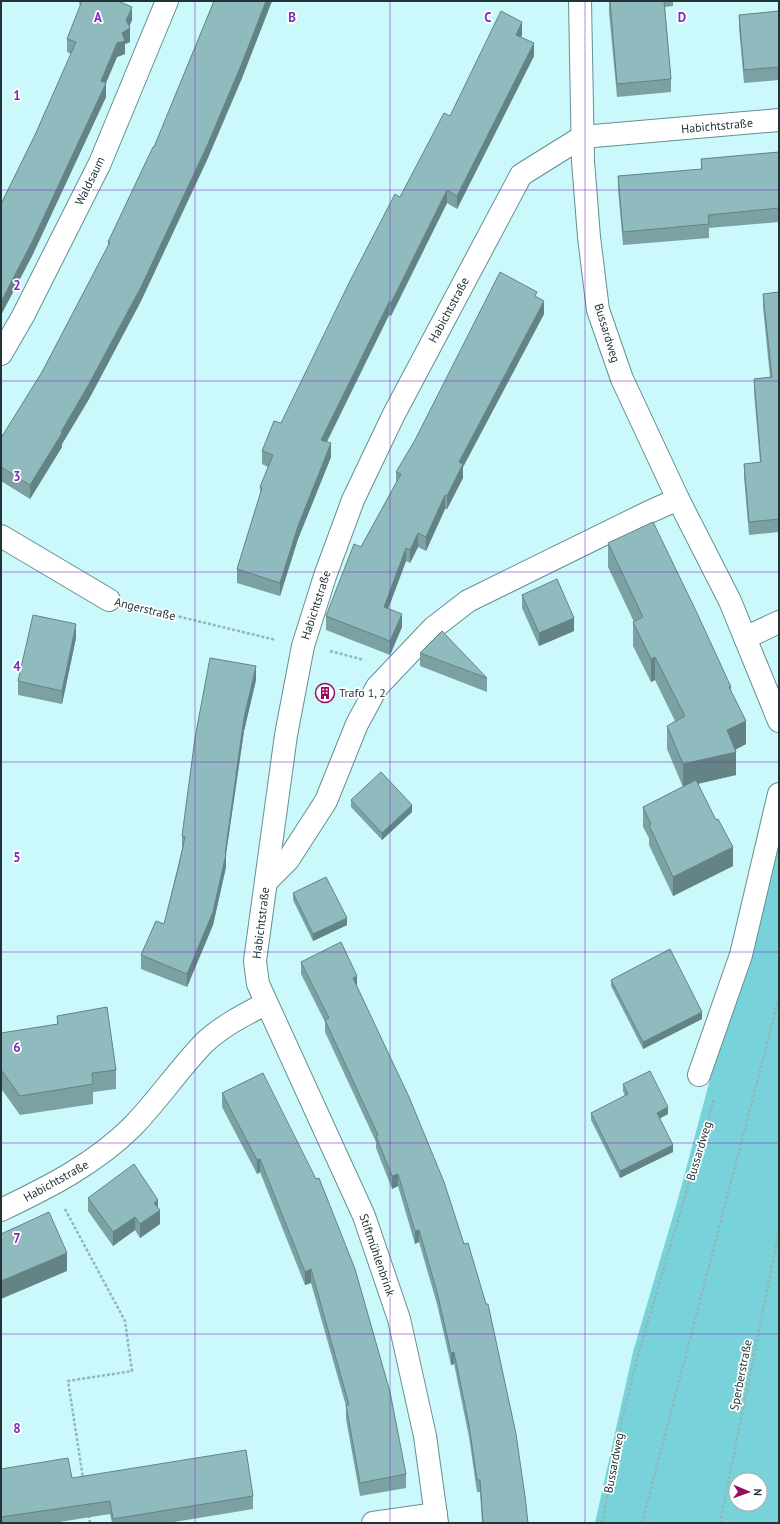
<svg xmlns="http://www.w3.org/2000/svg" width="780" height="1524" viewBox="0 0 780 1524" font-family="'PT Sans',sans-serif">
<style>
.green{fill:#78d2d9;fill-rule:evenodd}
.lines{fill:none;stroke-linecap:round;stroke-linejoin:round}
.minor-casing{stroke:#658f92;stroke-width:24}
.path{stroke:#92b6b9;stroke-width:2.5;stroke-dasharray:3 2;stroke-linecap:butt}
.minor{stroke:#fff;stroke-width:22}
.wall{fill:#7ba1a3}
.shaded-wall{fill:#648385}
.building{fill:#8fbbbe;stroke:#648385}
.grid{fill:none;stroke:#7b2cbf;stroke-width:1;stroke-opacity:0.55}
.labels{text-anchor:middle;stroke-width:3.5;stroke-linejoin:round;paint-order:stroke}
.street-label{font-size:12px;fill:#233436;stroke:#fff}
.poi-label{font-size:12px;fill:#233436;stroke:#fff;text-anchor:start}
.grid-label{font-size:13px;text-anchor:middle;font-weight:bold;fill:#7b2cbf;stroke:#fff;stroke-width:3.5;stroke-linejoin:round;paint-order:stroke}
</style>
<rect width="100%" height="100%" fill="#cbf8fb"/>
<path class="green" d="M779 822V1523H595L633 1352 678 1199ZM736 1480H760V1504H736Z"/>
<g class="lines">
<g class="minor-casing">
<g id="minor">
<polyline points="580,1 583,161 589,237 598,310 622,379 678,499 730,601 779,721"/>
<polyline points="1,354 23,316 100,163 167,1"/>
<polyline points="1,536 109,600"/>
<polyline points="745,638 779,622"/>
<polyline points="266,882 288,860 326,801 357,724 377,687 433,628 468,601 647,513 678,499"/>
<polyline points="699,1075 741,955 779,794"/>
<path d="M1 1210C49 1187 95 1164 133 1126 158 1100 179 1069 204 1043 222 1026 244 1015 265 1004"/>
<polyline points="373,1523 436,1514"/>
<polyline points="437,1523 425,1436 399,1319 364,1216 258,984 255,961 286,735 303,646 325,576 353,500 394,414 521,175 582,137 779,120"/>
</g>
</g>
<g class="path">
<polyline points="135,606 276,640"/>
<polyline points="330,651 364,660"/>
<polyline points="65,1209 125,1321 132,1371 68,1381 83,1478"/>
<polyline points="89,1515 90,1523"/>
<polyline points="602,1523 622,1419 638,1355 714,1099"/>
<polyline points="642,1523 779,998"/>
<polyline points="720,1523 779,1231"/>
</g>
<use href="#minor" class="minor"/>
</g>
<g class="wall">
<polygon points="79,1 118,1 132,20 129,27 130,42 125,44 125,54 117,57 106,83 106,97 33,254 1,315 1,204 35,135 71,54 67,52 67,39 80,7"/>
<polygon points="214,1 272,1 242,78 207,160 141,301 89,399 62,444 62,447 30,499 1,481 1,438 42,372 108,246 108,242 154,147"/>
<polygon points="609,1 673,1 673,6 665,7 671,79 671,92 617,97 609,12"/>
<polygon points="779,11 779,80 744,83 739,28 739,15"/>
<polygon points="522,35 521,37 534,56 457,209 447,203 391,316 389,315 327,442 331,457 298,539 280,596 237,583 237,569 260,496 260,487 268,467 262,464 262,451 281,423 400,197 450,116"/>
<polygon points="779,152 779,222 709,228 709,238 623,245 618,189 618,176 701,169 701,159"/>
<polygon points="779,292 779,532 749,535 744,477 744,464 760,462 754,392 754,379 770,377 763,307 763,294"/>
<polygon points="537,297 544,314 463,467 463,478 447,509 445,509 426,551 418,547 410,563 406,561 388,609 402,627 390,655 326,630 326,616 361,547 396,483 396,472"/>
<polygon points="608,543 731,687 731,691 746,744 735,750 736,775 698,784 733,866 673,896 649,845 649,838 643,827 643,807 683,787 667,749 667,726 675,721 655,680 651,682 633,646 633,622 634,622 608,567"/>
<polygon points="522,595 574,631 539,646 522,608"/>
<polygon points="76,638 62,704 18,695 18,681"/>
<polygon points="420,653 487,678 487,692 420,666"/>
<polygon points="256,680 244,731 226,854 226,867 213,925 187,987 141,969 141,955 164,924 182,849 182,836"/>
<polygon points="351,800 412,812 382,840 351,807"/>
<polygon points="293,893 347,925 313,941 293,900"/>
<polygon points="301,962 357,987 528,1523 482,1523 480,1492 477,1492 469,1437 454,1364 451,1365 437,1304 419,1242 415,1244 398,1186 392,1189 376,1148 376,1142 325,1032 325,1022 301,974"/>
<polygon points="611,980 702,1019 643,1049 611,986"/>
<polygon points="57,1016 116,1070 116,1089 93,1092 93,1104 20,1115 2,1090 1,1033 57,1025"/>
<polygon points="263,1073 406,1474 406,1488 360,1496 346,1419 346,1406 311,1283 305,1285 260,1172 257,1174 222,1107 222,1093"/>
<polygon points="623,1084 668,1114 660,1118 673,1152 620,1178 591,1120 591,1113 625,1096 623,1091"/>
<polygon points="88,1198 158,1208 160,1224 140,1238 135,1230 113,1246 88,1211"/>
<polygon points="1,1469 72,1478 253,1496 253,1509 168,1523 112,1523 110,1514 53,1523 1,1523"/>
</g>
<g class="shaded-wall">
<polygon points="266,1 272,1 242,78 207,160 141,301 89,399 62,444 62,447 30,499 30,485 61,432"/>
<polygon points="132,7 132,20 128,29 130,28 130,42 125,44 125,54 117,57 105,85 106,83 106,97 33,254 1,315 1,302 122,33"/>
<polygon points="522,22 522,35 516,48 516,35"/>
<polygon points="534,43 534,56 457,209 457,196"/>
<polygon points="447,190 447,203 391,316 391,303"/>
<polygon points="544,301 544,314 463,467 463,478 447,509 447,496 459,462"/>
<polygon points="389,302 389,315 321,453 321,440"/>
<polygon points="331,443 331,457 298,539 280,596 280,583 298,526"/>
<polygon points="445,495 445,509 426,551 426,537"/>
<polygon points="418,533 418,547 410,563 410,550"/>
<polygon points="406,548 406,561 384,620 384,607"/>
<polygon points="402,614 402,627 390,655 390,641"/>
<polygon points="574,618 574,631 539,646 539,633"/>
<polygon points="76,624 76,638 62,704 62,691"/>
<polygon points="655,657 655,680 651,682 651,659"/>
<polygon points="256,666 256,680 244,731 226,854 226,867 213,925 187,987 187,974 225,854 244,718"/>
<polygon points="746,721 746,744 727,754 736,752 736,775 683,787 683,764 727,730"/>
<polygon points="412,805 412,812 382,840 382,833"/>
<polygon points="733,847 733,866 673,896 673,877"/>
<polygon points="347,918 347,925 313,941 313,934"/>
<polygon points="357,976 357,988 353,978"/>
<polygon points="702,1012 702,1019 643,1049 643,1042"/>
<polygon points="2,1071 2,1090 1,1091 1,1072"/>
<polygon points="668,1107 668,1114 657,1120 657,1113"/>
<polygon points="673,1145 673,1152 620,1178 620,1171"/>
<polygon points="260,1159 260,1172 257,1174 257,1160"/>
<polygon points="398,1174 398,1186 392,1189 392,1176"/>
<polygon points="158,1200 158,1212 160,1210 160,1224 140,1238 140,1224 154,1203"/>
<polygon points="135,1217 135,1230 113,1246 113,1232"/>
<polygon points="419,1230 419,1242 415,1244 415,1231"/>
<polygon points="67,1253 67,1271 1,1299 1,1281"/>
<polygon points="311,1269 311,1283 305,1285 305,1272"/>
<polygon points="454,1352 454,1364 451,1365 451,1353"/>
</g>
<g class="building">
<polygon points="82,1 118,1 132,7 126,20 130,28 122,33 125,41 117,43 101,81 106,83 33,240 1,302 1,204 35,135 76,42 67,39"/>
<polygon points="214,1 266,1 242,63 207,146 141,287 89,384 61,432 62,433 30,485 1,467 1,438 42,372 110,242 108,242 153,147 154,147"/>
<polygon points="610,1 664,1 671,79 617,84"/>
<polygon points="501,11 522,22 516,35 534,43 457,196 447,190 391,303 389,302 321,440 331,443 298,526 280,583 237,569 262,488 260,487 273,455 262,451 274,421 281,423 350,281 395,194 400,197 444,113 450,116"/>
<polygon points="779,11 779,67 744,70 739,15"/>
<polygon points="779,152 779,208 708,215 709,224 623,232 618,176 702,169 701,159"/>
<polygon points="500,272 537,292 535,296 544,301 459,462 463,464 447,496 445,495 426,537 418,533 410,550 406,548 384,607 402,614 390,641 326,616 354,544 361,547 401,474 396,472 415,440"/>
<polygon points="779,292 779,519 749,522 744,464 761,462 754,379 772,377 763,294"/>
<polygon points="653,522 697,613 731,687 729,687 746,721 727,730 736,752 683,764 667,726 685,716 655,657 651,659 633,622 643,617 608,543"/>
<polygon points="557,579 574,618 539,633 522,595"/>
<polygon points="33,615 76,624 62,691 18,681"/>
<polygon points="442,631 487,678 420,653"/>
<polygon points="210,658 256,666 244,718 225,854 226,854 213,912 187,974 141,955 156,921 164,924 179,865 185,837 182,836 195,738"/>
<polygon points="381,772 412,805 382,833 351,800"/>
<polygon points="696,780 716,820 718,819 733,847 673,877 649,825 651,824 643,807"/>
<polygon points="326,877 347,918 313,934 293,893"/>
<polygon points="341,942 357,976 353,978 409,1097 444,1182 464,1244 468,1243 486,1304 488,1304 516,1434 525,1496 528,1523 483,1523 480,1480 477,1480 469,1425 454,1352 451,1353 437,1292 419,1230 415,1231 398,1174 392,1176 376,1136 378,1135 325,1020 329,1018 301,962"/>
<polygon points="670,949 702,1012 643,1042 611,980"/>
<polygon points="107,1007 116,1070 92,1073 93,1084 20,1096 2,1071 1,1072 1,1033 58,1024 57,1016"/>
<polygon points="650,1071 668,1107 657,1113 673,1145 620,1171 591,1113 628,1094 623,1084"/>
<polygon points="263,1073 316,1179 319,1178 355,1269 390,1392 406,1474 360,1483 346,1405 349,1405 311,1269 305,1272 260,1159 257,1160 222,1093"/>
<polygon points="134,1164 158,1200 154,1203 160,1210 140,1224 135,1217 113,1232 88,1198"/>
<polygon points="49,1212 67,1253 1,1281 1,1234"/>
<polygon points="246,1450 253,1496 113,1519 110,1501 1,1517 1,1469 68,1458 72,1478"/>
</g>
<path class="grid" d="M195 1V1523M390 1V1523M585 1V1523M1 190H779M1 381H779M1 572H779M1 762H779M1 952H779M1 1143H779M1 1334H779"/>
<defs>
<g id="building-ring" transform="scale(1)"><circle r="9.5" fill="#fff" stroke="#980c60" stroke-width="1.5"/><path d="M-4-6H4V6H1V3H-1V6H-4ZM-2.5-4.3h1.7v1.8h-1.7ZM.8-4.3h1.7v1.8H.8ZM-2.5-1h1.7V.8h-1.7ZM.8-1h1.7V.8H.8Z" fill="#980c60"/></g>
</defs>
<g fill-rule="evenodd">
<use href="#building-ring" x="325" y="693"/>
</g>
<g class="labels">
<g class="street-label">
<text transform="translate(717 126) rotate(-5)" y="4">Habichtstraße</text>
<text transform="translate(90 181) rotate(-64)" y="4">Waldsaum</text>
<text transform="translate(449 310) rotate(-62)" y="4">Habichtstraße</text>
<text transform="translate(607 333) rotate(73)" y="4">Bussardweg</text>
<text transform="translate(316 605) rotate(-72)" y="4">Habichtstraße</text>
<text transform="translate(145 609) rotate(14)" y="4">Angerstraße</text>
<text transform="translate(261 923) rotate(-83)" y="4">Habichtstraße</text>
<text transform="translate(699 1151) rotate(-73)" y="4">Bussardweg</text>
<text transform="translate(56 1181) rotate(-29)" y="4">Habichtstraße</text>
<text transform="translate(377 1255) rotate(71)" y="4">Stiftmühlenbrink</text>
<text transform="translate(741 1375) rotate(-79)" y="4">Sperberstraße</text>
<text transform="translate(614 1463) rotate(-79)" y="4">Bussardweg</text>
</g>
<g class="poi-label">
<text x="339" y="697">Trafo 1, 2</text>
</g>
</g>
<g class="grid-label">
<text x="98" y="22">A</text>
<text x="292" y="22">B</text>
<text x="488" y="22">C</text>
<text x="682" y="22">D</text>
<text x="17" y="100">1</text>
<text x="17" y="290">2</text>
<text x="17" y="481">3</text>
<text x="17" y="671">4</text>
<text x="17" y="862">5</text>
<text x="17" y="1052">6</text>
<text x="17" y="1243">7</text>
<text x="17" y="1433">8</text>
</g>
<rect width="780" height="1524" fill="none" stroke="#233436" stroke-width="4"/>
<g transform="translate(748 1492) rotate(92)"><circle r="19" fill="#ffffff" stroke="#a7aeaf"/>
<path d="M0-3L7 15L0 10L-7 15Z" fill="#980c60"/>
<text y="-6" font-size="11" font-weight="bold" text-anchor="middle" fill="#233436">N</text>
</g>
</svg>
